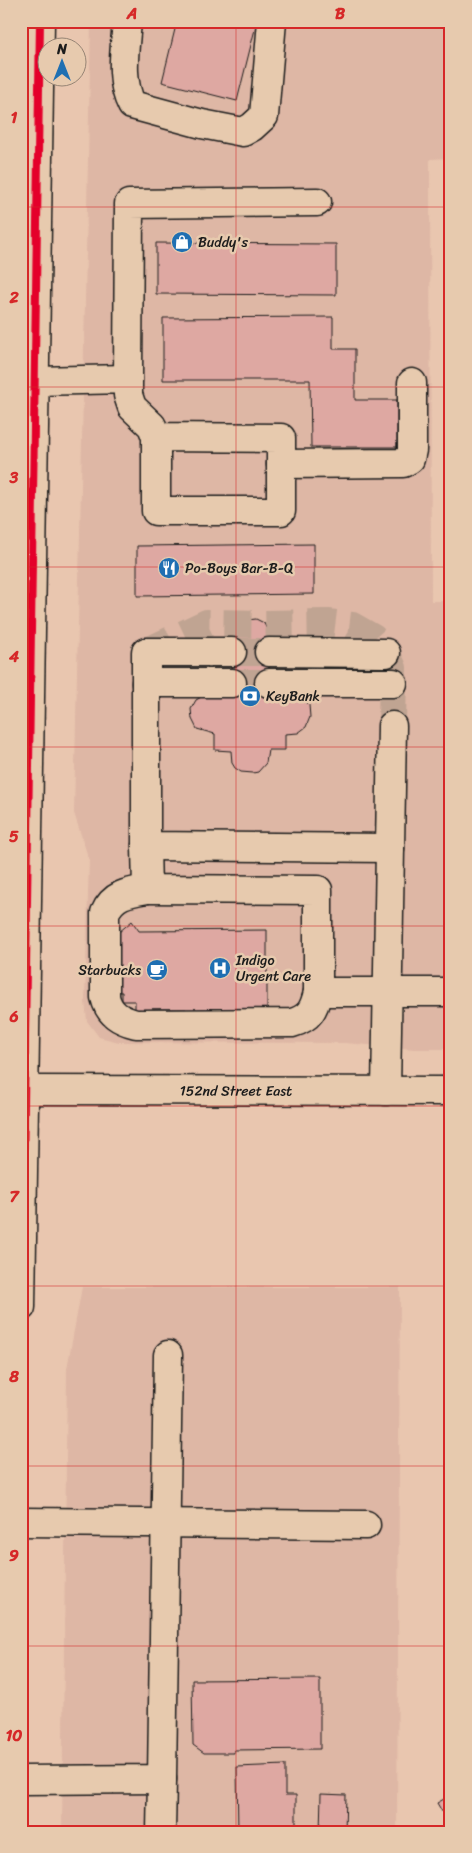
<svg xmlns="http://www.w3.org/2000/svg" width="472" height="1853" viewBox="0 0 472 1853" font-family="Sriracha,sans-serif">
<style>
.built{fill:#deb7a5}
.building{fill:#dea8a2;stroke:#1c1c1c}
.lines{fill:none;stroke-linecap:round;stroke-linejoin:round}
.minor-tunnel{stroke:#c0a492;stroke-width:28;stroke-dasharray:28 14;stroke-linecap:butt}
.minor-casing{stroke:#1c1c1c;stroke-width:31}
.major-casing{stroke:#1c1c1c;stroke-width:31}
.minor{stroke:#e7caae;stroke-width:28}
.major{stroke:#e7caae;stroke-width:28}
.bus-1-casing{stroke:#e7caae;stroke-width:11}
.bus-1{stroke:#e4002b;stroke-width:8}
.grid{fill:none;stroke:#d62828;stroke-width:1;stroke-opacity:0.55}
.labels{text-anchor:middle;stroke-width:5;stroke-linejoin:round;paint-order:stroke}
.poi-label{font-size:14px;fill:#1c1c1c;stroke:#e7caae;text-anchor:start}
.street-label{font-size:14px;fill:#1c1c1c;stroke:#e7caae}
.neatline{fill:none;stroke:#d62828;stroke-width:2}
.grid-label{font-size:16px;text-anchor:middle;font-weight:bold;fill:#d62828}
</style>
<rect width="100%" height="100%" fill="#e9c6af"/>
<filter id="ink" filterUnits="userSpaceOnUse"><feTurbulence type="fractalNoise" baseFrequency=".02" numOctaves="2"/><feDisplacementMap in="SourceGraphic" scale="10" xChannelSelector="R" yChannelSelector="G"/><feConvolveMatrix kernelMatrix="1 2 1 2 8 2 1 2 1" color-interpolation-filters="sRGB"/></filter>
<g filter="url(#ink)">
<g class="built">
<polygon points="91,21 451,21 451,158 430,159 431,601 451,601 451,1049 415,1049 345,1043 119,1042 99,1037 87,1021 85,1001 89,860 74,813"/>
<polygon points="82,1287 400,1287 397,1832 62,1832 67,1369"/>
</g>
<g class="building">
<polygon points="177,21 257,21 237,101 162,82"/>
<polygon points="156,243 336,244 336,295 156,294"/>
<polygon points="333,317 333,349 355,349 355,400 397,400 397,447 311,447 310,380 163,380 163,318"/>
<polygon points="314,544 314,594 137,596 137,546"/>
<polygon points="256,619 264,623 269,635 269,693 297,695 302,698 309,705 310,717 306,727 298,733 285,734 285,750 268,750 266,763 258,772 253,773 241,772 235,768 232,763 231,751 215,750 215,734 197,729 192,719 191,709 196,700 209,693 232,693 232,635 234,629 238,625 247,620"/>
<polygon points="132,921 139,931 267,930 267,1009 233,1009 233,1013 219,1013 219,1009 201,1009 201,1014 186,1014 186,1009 152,1009 152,1016 135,1016 135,1001 122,1001 122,992 118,992 112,938"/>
<polygon points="320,1679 320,1749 234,1750 234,1753 204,1753 193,1745 192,1680"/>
<polygon points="285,1765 285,1795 296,1795 296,1832 238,1832 237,1767"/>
<polygon points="321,1794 346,1795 345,1832 320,1832"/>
<polygon points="451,1795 451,1827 437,1803"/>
</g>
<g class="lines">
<g class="minor-tunnel">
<polyline points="146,652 207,623 265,624 328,623 352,626 373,638 386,653 393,668 392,726"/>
<polyline points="232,652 269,652"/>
<polyline points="232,683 269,683"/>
</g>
<g class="minor-casing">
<g id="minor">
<path d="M127 21C125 49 119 80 132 105L202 124 243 132 252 127 264 116 272 21"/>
<polyline points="128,379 129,204 317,202"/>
<polyline points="35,381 128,379 128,395 132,407 152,426 156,437 281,438 281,511 156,511 156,437"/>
<polyline points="281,464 403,463 410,459 412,450 412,383"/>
<polyline points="232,652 146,652 146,846 390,848"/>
<polyline points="269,652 386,653"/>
<polyline points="146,683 232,683"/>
<polyline points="269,683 393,683"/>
<polyline points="146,846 147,889 318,890 318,992 451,992"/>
<path d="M147 889C129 892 113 894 105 913V997C109 1014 120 1020 136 1024L292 1023C310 1018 314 1009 318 992"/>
<polyline points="386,1091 392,726"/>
<polyline points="21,1522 366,1525"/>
<polyline points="21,1780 162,1779 168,1355"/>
<polyline points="161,1832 162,1779"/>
</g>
</g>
<g class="major-casing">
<g id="major">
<path id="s1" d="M21 1090 451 1091"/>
<polyline points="21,1307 40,21"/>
</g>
</g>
<use href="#minor" class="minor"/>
<use href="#major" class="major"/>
<g class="bus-1-casing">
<polyline id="bus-1" points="21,1307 40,21"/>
</g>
<use href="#bus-1" class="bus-1"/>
</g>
</g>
<path class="grid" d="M236 21V1832M21 207H451M21 387H451M21 567H451M21 747H451M21 926H451M21 1106H451M21 1286H451M21 1466H451M21 1646H451"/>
<defs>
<g id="shop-disc" transform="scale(1.125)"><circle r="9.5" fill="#1f6fb2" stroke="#e7caae"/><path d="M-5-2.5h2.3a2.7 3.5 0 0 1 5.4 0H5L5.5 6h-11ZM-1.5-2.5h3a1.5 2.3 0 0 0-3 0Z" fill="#fff"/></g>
<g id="restaurant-disc" transform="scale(1.125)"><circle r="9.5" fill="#1f6fb2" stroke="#e7caae"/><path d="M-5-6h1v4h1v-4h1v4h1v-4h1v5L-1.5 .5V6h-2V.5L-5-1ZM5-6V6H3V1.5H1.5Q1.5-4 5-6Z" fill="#fff"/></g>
<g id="bank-disc" transform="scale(1.125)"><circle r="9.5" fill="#1f6fb2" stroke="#e7caae"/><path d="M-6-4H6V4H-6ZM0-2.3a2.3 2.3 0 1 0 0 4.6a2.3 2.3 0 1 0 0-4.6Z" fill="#fff"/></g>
<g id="hospital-disc" transform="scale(1.125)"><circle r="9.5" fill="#1f6fb2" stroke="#e7caae"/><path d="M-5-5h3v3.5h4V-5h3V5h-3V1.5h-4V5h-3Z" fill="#fff"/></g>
<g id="cafe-disc" transform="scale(1.125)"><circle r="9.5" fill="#1f6fb2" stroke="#e7caae"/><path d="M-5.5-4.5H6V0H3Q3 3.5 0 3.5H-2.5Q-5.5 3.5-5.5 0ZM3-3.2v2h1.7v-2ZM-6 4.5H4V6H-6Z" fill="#fff"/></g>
</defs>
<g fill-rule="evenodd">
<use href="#shop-disc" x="182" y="242"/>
<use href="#restaurant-disc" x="169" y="568"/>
<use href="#bank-disc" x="250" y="696"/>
<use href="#hospital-disc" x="220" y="968"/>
<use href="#cafe-disc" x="157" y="970"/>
</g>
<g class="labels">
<g class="poi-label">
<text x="198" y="247">Buddy's</text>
<text x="185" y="573">Po-Boys Bar-B-Q</text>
<text x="266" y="701">KeyBank</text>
<text x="236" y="965">Indigo<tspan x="236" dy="16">Urgent Care</tspan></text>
<text x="141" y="975" text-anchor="end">Starbucks</text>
</g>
<g class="street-label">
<text dy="5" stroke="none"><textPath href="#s1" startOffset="215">152nd Street East</textPath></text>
</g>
</g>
<rect width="472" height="1853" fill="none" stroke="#e7caae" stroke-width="55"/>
<g transform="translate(62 62)"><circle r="24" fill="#e7caae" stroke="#968474"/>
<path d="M0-4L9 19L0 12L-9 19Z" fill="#1f6fb2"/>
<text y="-8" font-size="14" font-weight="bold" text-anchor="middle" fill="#1c1c1c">N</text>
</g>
<rect x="28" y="28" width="416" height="1798" class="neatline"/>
<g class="grid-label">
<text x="132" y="19">A</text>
<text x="340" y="19">B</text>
<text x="14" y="123">1</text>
<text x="14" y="303">2</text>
<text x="14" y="483">3</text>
<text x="14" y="662">4</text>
<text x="14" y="842">5</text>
<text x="14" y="1022">6</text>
<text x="14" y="1202">7</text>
<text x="14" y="1382">8</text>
<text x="14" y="1561">9</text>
<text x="14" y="1741">10</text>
</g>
</svg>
